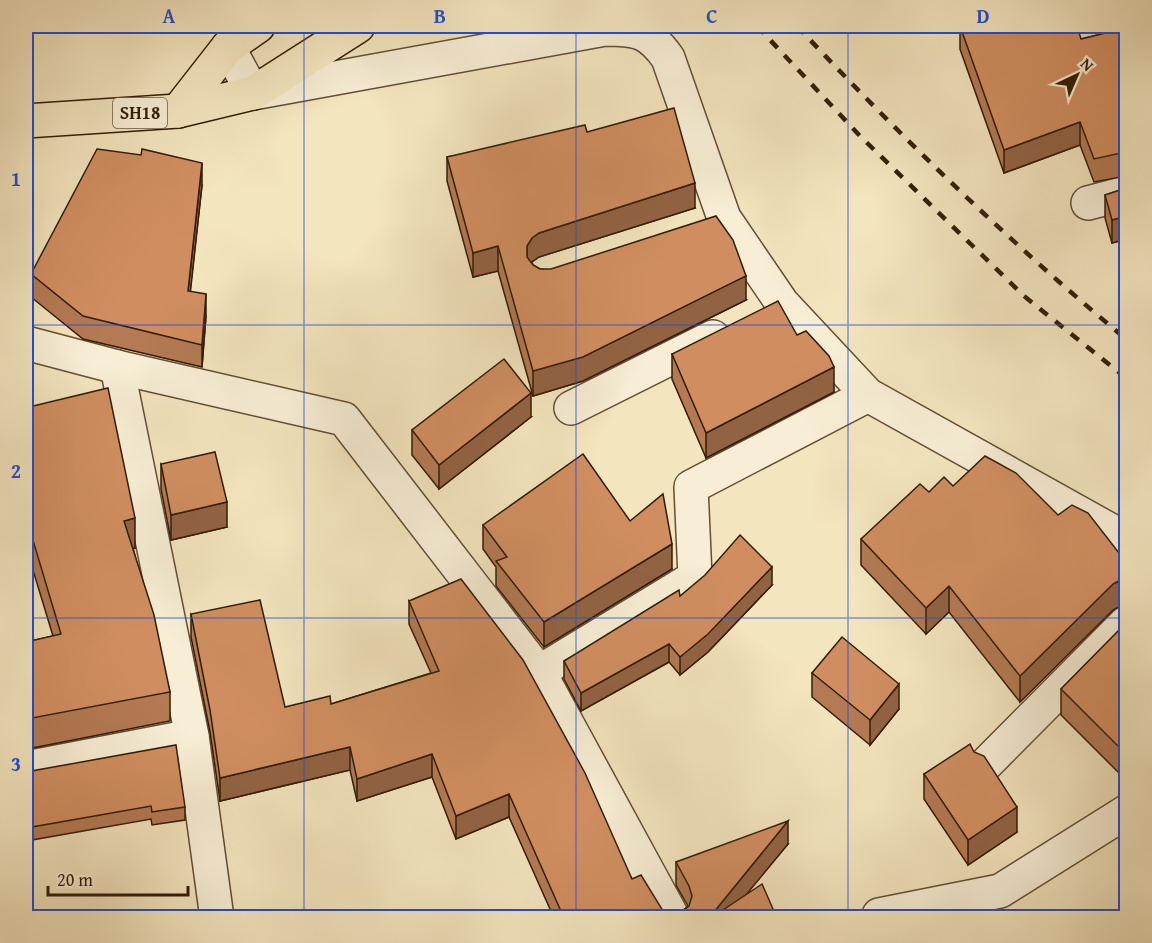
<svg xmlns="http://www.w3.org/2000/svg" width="1152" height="943" viewBox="0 0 1152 943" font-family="'Gentium Book Plus',serif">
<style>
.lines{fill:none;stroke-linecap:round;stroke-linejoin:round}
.minor-casing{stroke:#624e34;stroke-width:36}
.primary-casing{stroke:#321c06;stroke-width:36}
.minor{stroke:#f7eed5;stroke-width:33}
.primary{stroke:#f3e5be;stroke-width:33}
.rail{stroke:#321c06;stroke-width:4.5;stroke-dasharray:10 10;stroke-linecap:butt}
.wall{fill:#b37a53;stroke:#321c06;stroke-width:1.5}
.shaded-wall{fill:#926343;stroke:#321c06;stroke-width:1.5}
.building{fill:#d08e60;stroke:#321c06;stroke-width:1.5}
.grid{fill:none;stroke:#1d4ed8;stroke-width:1.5;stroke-opacity:0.55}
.labels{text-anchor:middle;stroke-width:5;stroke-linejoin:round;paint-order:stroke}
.shield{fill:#f7eed5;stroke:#6d5b44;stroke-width:1.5}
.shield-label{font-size:18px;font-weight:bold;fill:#321c06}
.neatline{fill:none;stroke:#1d4ed8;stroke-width:2}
.grid-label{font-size:20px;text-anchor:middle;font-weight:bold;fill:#1d4ed8}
</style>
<rect width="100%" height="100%" fill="#f3e5be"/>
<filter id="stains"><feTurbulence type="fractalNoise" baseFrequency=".00333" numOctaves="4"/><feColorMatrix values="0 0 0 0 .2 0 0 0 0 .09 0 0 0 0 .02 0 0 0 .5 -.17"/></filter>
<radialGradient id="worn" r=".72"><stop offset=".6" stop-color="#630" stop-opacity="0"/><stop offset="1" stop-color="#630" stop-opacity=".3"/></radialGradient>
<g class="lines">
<g class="minor-casing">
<g id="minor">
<path d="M228 47 253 93 605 29C637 29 649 31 668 58L724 218 782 303 868 395 1126 539"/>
<polyline points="1088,203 1126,193"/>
<polyline points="26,343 117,367 344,419 539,672 673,918"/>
<polyline points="117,367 192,736 217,918"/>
<polyline points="571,408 713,337"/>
<polyline points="539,672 695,577 691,487 868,395"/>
<polyline points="987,763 1126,623"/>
<polyline points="26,768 192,736"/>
<polyline points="879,915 1000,891 1126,812"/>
</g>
</g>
<g class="primary-casing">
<g id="primary">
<polyline points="178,111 228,47 258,26"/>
<polyline points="26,121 178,111 253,93 358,26"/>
</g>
</g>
<use href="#minor" class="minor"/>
<use href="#primary" class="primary"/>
<g class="rail">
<polyline points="757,26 861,137 1024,296 1126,378"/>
<path d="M797 26C901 137 1009 242 1126 339"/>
</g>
</g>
<g class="wall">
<polygon points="960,26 1081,39 1126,28 1126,176 1094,182 1080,145 1004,173 960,49"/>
<polygon points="587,132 695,208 539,257 532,262 533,265 540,269 746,300 583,381 533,396 498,271 473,277 447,181 447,157"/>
<polygon points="202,185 190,291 206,316 202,367 83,339 31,297 31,274"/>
<polygon points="1126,188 1126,239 1112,243 1105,218 1105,195"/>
<polygon points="797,335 834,392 706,458 672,379 672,354"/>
<polygon points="26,351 33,406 135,548 133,548 170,692 170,721 27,749 26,744 26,642 53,636 29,557 26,558"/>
<polygon points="531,417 439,489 412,455 412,430"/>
<polygon points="161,464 227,527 171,540 161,489"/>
<polygon points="953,486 1058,515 1126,562 1126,605 1122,605 1113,610 1020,702 949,612 926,634 861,565 861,539 929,492"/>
<polygon points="630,521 672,569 544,647 496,586 496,567 483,549 483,525"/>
<polygon points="772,585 708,652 680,675 669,662 581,711 564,679 564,661 680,596"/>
<polygon points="409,601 632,879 663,911 672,914 681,912 688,906 676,885 676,862 788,844 746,894 777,918 554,918 509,817 456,839 432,777 357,801 350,770 220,801 210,732 191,637 191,614 285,707 331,704 431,673 409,624"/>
<polygon points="1126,623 1126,776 1124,778 1061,715 1061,689"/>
<polygon points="812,673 899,709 870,745 812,697"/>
<polygon points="26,772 185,807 185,820 152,825 151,819 26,841"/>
<polygon points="924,774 1017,832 968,865 924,799"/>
<polygon points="1126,828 1126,857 1119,848 1119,835"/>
</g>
<g class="shaded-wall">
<polygon points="1080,122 1080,145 1004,173 1004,150"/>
<polygon points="202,163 202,185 188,314 188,291"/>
<polygon points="695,183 695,208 539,257 532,262 527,270 527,246 532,238 539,233"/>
<polygon points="1126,216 1126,239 1112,243 1112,220"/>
<polygon points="498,246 498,271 473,277 473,253"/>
<polygon points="746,276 746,300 583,381 533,396 533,371"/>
<polygon points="206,294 206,316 202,367 202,345"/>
<polygon points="834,367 834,392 706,458 706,433"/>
<polygon points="531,393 531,417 439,489 439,465"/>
<polygon points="227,502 227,527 171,540 171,515"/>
<polygon points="135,518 135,548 124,550 124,521"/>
<polygon points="29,527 29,557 26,558 26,528"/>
<polygon points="672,544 672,569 544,647 544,622"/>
<polygon points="772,567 772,585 708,652 680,675 680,657"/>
<polygon points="1122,579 1122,605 1113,610 1020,702 1020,676 1113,584"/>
<polygon points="949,586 949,612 926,634 926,608"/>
<polygon points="669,644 669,662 581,711 581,693"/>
<polygon points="899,684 899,709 870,745 870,720"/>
<polygon points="350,747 350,770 220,801 220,778"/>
<polygon points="1126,750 1126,776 1124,778 1124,752"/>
<polygon points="432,754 432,777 357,801 357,779"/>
<polygon points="509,794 509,817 456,839 456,816"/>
<polygon points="1017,807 1017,832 968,865 968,840"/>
<polygon points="788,821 788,844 727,918 709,918"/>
</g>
<g class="building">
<polygon points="960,26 1077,26 1081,39 1126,28 1126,152 1094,159 1080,122 1004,150"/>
<polygon points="674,108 695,183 539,233 532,238 527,246 527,257 533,265 540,269 551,269 716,216 733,240 746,276 583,357 533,371 498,246 473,253 447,157 585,125 587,132"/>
<polygon points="97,149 141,155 142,149 202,163 188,291 206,294 202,345 83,316 31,274"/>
<polygon points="1126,188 1126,216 1112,220 1105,195"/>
<polygon points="778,301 797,335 806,331 829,356 834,367 706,433 672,354"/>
<polygon points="26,351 33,406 108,388 135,518 124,521 154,615 170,692 27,719 26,714 26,642 61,634 29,527 26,528"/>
<polygon points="504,359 531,393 439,465 412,430"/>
<polygon points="215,452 227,502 171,515 161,464"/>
<polygon points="583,454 630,521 663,494 672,544 544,622 496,561 507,557 483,525"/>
<polygon points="985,456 1016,473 1058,515 1072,505 1088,513 1126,562 1126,579 1122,579 1113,584 1020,676 949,586 926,608 861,539 920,484 929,492 944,477 953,486"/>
<polygon points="740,535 772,567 708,634 680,657 669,644 581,693 564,661 679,590 680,596 705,575"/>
<polygon points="461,579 523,660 585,773 632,879 641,875 663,911 672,914 681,912 689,906 692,896 689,886 676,862 788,821 709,918 564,918 509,794 456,816 432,754 357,779 350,747 220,778 210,710 191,614 260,600 285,707 330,696 331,704 439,671 409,601"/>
<polygon points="1126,623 1126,750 1124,752 1061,689"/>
<polygon points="842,637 899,684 870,720 812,673"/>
<polygon points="970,744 974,752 984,756 1017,807 968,840 924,774"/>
<polygon points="176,745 185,807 152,812 151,806 26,828 26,772"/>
<polygon points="1126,828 1126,844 1119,835"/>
<polygon points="762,884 777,918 711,918"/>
</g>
<path class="grid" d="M304 26V918M576 26V918M848 26V918M26 325H1126M26 618H1126"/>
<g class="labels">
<rect class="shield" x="113" y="98" width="54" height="30" rx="4.5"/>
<g class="shield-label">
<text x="140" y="119">SH18</text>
</g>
</g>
<rect width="1152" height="943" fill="none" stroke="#f3e5be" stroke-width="66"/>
<g transform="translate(1077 75) rotate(44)" stroke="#f7eed5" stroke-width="4.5" paint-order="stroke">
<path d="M0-4.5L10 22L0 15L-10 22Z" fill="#321c06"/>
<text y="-9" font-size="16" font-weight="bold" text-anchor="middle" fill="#321c06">N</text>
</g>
<path d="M48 886v9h140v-9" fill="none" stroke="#321c06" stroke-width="3"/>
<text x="57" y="886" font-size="18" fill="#321c06" stroke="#f7eed5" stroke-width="4.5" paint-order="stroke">20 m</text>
<rect x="33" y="33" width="1086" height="877" class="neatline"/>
<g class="grid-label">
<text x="169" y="23">A</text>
<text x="440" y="23">B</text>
<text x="712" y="23">C</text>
<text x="983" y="23">D</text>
<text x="16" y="186">1</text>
<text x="16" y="478">2</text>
<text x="16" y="771">3</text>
</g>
<rect width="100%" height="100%" filter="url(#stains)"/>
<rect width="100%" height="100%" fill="url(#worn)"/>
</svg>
